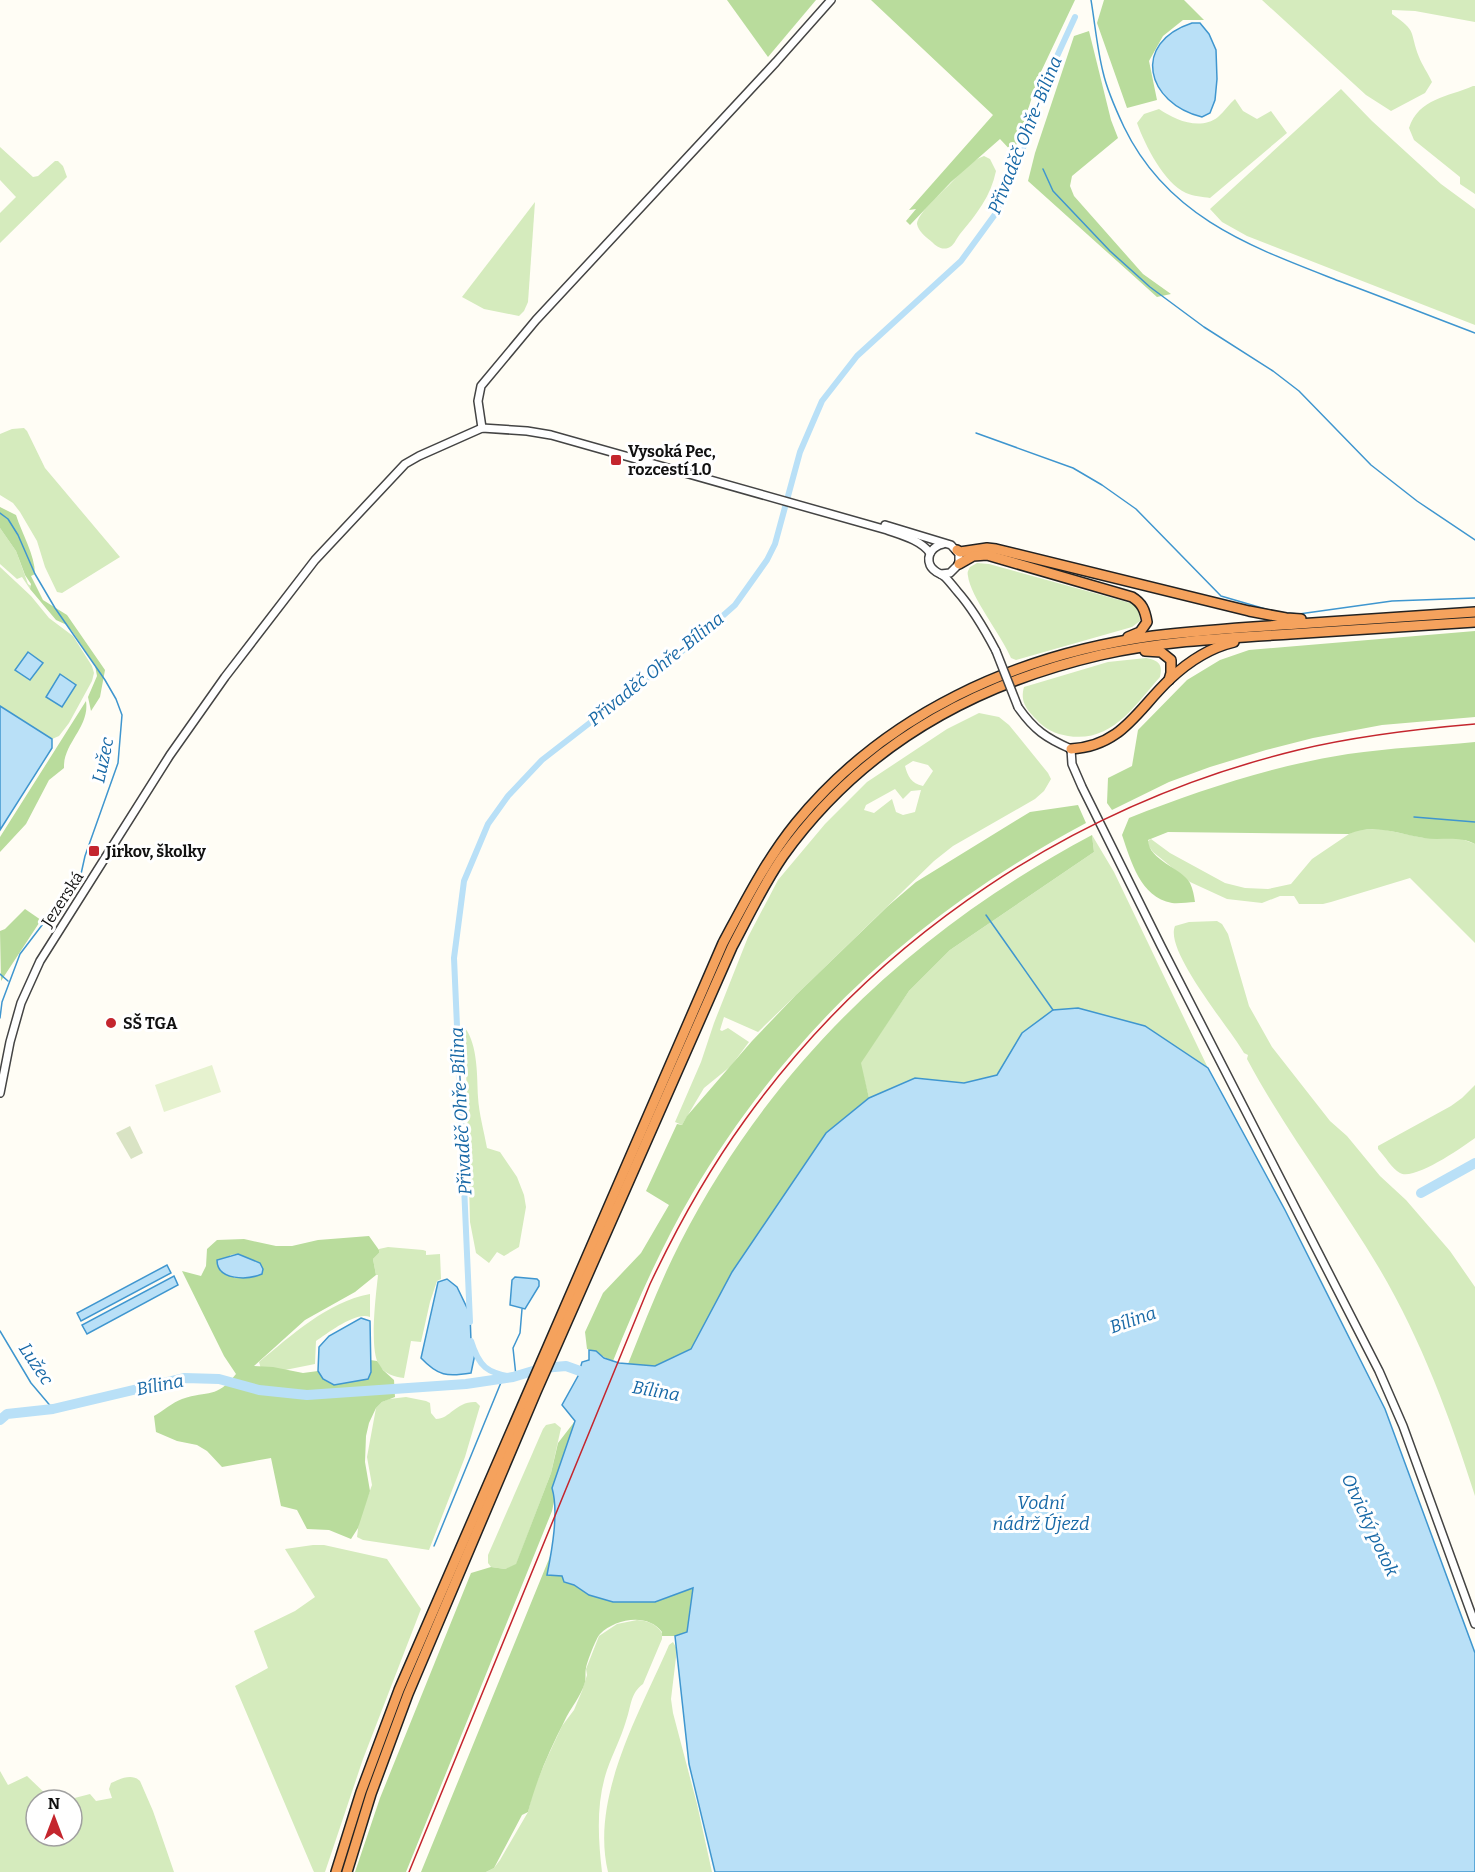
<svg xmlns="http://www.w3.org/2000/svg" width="1475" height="1872" viewBox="0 0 1475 1872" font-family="Bitter,serif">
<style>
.green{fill:#d5ebbd;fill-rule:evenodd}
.forest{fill:#b9dc9c;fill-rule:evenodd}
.cemetery{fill:#d9e3c4}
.pitch{fill:#e6f2cf}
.water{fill:#b9e0f7;stroke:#3f96cf;stroke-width:1.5}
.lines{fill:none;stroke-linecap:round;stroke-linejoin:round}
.stream{stroke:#3f96cf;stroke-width:1.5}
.canal{stroke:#b9e0f7;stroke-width:6}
.river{stroke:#b9e0f7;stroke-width:10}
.minor-casing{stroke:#444;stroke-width:10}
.highway-casing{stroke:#222;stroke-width:12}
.minor{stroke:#fff;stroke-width:7}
.highway{stroke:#f5a25d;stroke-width:9}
.rail{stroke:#c4262e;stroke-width:1.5}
.minor-bridge-casing{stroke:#444;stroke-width:10;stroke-linecap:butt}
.minor-bridge{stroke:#fff;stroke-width:7}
.poi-dot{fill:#c4262e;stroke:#fff;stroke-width:2}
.labels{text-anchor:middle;stroke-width:6;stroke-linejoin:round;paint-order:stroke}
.poi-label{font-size:16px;font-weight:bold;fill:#111;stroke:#fff;text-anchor:start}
.street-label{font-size:16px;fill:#111;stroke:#fff}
.water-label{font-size:18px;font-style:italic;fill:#1768a6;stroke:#fff}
</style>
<rect width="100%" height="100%" fill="#fffdf5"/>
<g class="green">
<path d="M1262 0H1475V22L1415 11 1392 10V14C1418 32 1409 31 1419 57 1422 65 1428 73 1432 82L1425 93 1391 111 1366 95Z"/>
<path d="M1473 86H1475V194L1460 184V177L1414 140 1409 128C1419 98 1448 97 1473 86Z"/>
<polygon points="1341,89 1372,121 1441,184 1475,209 1475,325 1247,236 1222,222 1210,209"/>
<path d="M1235 99 1243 111 1257 119 1271 111 1287 133 1210 198C1203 197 1193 196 1186 193 1164 183 1145 145 1137 123L1144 114 1159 109C1175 120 1200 131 1218 117 1224 112 1229 104 1235 99Z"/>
<polygon points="0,147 33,177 38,176 55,161 58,161 63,166 67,177 0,243 0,213 16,197 0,180"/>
<path d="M984 156 990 159 996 171C991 196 976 215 960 234 956 239 954 246 948 248 941 250 936 246 932 242 927 238 918 231 917 224 917 214 942 192 949 185 959 175 971 160 984 156Z"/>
<polygon points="535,202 528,302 524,311 519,316 484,309 462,297"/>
<polygon points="24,428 27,431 45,468 120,557 62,593 57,592 45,567 37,541 20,512 13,503 0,495 0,434 12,429"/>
<polygon points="0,528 16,551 28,584 31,586 30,589 22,577 17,579 0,564"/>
<path d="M977 563 989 564 1134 604 1139 612 1140 621 1132 627 1016 660 1011 658C1002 636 970 596 968 576 967 572 968 571 970 567Z"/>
<polygon points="0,567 31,596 49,618 73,636 92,666 94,673 92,681 69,723 59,736 52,739 0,706"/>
<path d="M1146 658C1159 660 1163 665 1160 677 1134 706 1112 743 1068 736 1056 734 1044 729 1036 719 1026 709 1020 701 1024 687L1108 662Z"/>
<path d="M979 713 999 717 1009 725 1048 773 1051 779 1044 791 1035 799 953 846 934 861 758 1032 724 1017 720 1030 722 1031 728 1028 749 1042 731 1066 704 1088 682 1125 675 1122 701 1062 714 1023 748 937 778 880 825 824 867 782 947 729ZM913 761 928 765 933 771 923 786C911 783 908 777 905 766ZM895 789 903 799 911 791 921 790 915 812 903 815 896 812 892 799 874 813 864 810 866 805Z"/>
<polygon points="1381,829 1424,838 1459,838 1475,844 1475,943 1410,878 1331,902 1323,904 1299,904 1294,896 1280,896 1262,903 1227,899 1190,882 1153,852 1148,845 1148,841 1151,839 1170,853 1225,883 1245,888 1268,889 1291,884 1312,859 1349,834 1356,830"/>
<polygon points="1092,835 1114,872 1208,1068 1145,1026 1022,1033 997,1075 964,1083 915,1078 869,1098 860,1063 909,991 950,950 1094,852"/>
<path d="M1217 921 1222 924 1228 934 1249 1006 1272 1047 1330 1121 1347 1136 1380 1176 1406 1200 1450 1251 1475 1287V1496C1450 1417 1421 1339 1379 1268 1337 1197 1286 1132 1247 1059L1248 1055 1244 1053C1230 1028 1164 951 1175 926L1189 922Z"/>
<path d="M465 1028C478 1045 477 1077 478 1097 479 1114 484 1131 487 1148L500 1152 517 1177 524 1195 526 1207 519 1247 504 1256 497 1252 489 1263 476 1253 470 1222Z"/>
<path d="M1475 1085V1138C1463 1147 1414 1181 1400 1173 1392 1169 1385 1156 1378 1149V1146L1451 1106 1462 1098Z"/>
<path d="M388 1247 423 1250 426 1251V1255L440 1254 441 1279 437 1281 430 1302 421 1342 411 1341 404 1378C394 1377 385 1374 379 1365 369 1349 376 1295 378 1275H376L373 1259 379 1253V1249Z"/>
<path d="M370 1294V1317C356 1311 328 1333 316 1341L315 1364 280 1371 262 1372 259 1362C292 1335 327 1302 370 1294Z"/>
<path d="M406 1397 426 1401 430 1403 431 1413 436 1419C450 1419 456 1401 476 1402L480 1406 465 1457 429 1550 363 1540 357 1537 359 1521 372 1485 367 1457 376 1408 382 1402 389 1399Z"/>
<polygon points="555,1423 561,1428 551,1473 516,1565 505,1569 491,1567 488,1563 488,1555 543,1429 546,1425"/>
<polygon points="313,1545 324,1545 387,1559 421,1609 363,1759 325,1872 314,1872 313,1870 235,1686 268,1668 254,1631 295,1611 315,1597 285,1549"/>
<path d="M637 1620C648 1621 655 1623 662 1633V1639L643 1684C630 1693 631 1708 626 1721 621 1738 613 1753 607 1770 596 1803 598 1838 602 1872H486L494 1868 500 1860 528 1812 533 1791 547 1758 562 1726 574 1710 582 1691 587 1675 586 1669 599 1636 617 1624Z"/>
<path d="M673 1642 677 1649 671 1699 673 1713 697 1804 712 1872H608C590 1797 640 1712 669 1645Z"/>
<path d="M0 1771 8 1785 27 1776 52 1800H36V1836H72V1800H67L90 1794 96 1801 112 1798 109 1789 111 1783C120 1779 132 1773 140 1781L153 1811 174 1872H0Z"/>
</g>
<g class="forest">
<polygon points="727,0 816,0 768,57"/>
<polygon points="871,0 1075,0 1038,78 1014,154 1000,139 951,182 910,225 906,221 916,209 909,210 993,115"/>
<polygon points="1104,0 1184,0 1204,20 1183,20 1163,36 1149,61 1157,100 1127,108 1097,23"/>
<polygon points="1089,31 1111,120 1118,138 1072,176 1070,186 1074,196 1143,274 1171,294 1157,297 1028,181 1035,153 1074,36"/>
<path d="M0 507 16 515C22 534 35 555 35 574L31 576 43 600 67 615 105 670 100 697 91 711 88 697 97 676 95 665 72 631 67 625 56 620 30 589 31 584 25 575 16 551 0 528Z"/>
<polygon points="1475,631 1475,717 1382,725 1313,738 1266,750 1210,767 1169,782 1112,810 1107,803 1108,778 1132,766 1138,730 1187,680 1220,660 1249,650"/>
<path d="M86 701C90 727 63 743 64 768L49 780 26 824 0 852V837Z"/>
<path d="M1475 742V844C1458 835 1441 841 1424 838 1398 834 1374 823 1349 834L1168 832 1148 840C1149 861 1181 867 1190 883 1193 889 1194 896 1195 902 1188 902 1179 904 1172 903 1140 897 1131 861 1122 835L1129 818C1200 790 1272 766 1348 754 1390 748 1433 746 1475 742Z"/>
<path d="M1078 805 1086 823C919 912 789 1030 692 1194 661 1247 636 1304 613 1361 604 1358 597 1351 587 1349L585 1332 603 1293 641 1253 669 1205 646 1191 677 1124 682 1125 687 1116 752 1041 796 995 888 906 916 882 1030 812Z"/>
<path d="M1092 835 1094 852 950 950 909 991 861 1063 869 1098 826 1133 732 1272 691 1349 655 1366 628 1364C644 1324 660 1282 680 1243 772 1063 915 929 1092 835Z"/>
<polygon points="25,909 41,920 1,981 0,931 5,929"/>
<path d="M369 1236 379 1250V1253L373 1259 376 1275 355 1292 305 1320 254 1366 273 1367 303 1373 318 1371 323 1379 371 1372 370 1360 377 1361 383 1370 394 1380 395 1397 382 1402 376 1408 369 1423 366 1436 365 1462 370 1491 358 1528 351 1539 329 1530 307 1529 297 1510 281 1506 271 1458 222 1467 207 1451 197 1445 177 1441 156 1432 154 1416C163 1411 173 1402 182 1399 209 1390 216 1399 236 1374L224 1356 182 1271 201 1276 206 1266 207 1249 217 1240 244 1239 276 1246H292L318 1240ZM238 1254 260 1263 263 1269 257 1276 234 1278 230 1255Z"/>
<polygon points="575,1421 552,1488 555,1497 552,1511 406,1872 355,1872 380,1798 471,1573 491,1567 505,1569 516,1564 551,1473 558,1443"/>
<path d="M551 1554 547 1575 562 1576 564 1582 574 1585 589 1595 655 1602 693 1588 687 1632 675 1636H662V1632C648 1613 616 1618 600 1634 596 1638 587 1662 586 1668 585 1672 586 1677 585 1682 581 1697 570 1708 564 1722 549 1751 536 1781 528 1812L522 1815 494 1868 486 1872H421Z"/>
</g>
<polygon class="cemetery" points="130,1126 143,1153 131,1159 116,1133"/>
<polygon class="pitch" points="212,1065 221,1092 164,1112 155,1085"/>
<g class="water">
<path d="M1192 23H1200L1209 34 1216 50 1217 79 1215 100 1210 113 1202 117C1146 103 1131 43 1192 23Z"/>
<polygon points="28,652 43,663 30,680 15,670"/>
<polygon points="60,674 76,685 62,707 46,697"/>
<polygon points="0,706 52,739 52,748 0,830"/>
<path d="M1078 1008 1145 1026 1208 1068 1285 1210 1385 1409 1475 1653V1872H715L689 1764 675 1636 687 1632 693 1588 655 1602H613L589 1595 574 1585 564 1582 562 1576 547 1575C552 1550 559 1512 552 1488L575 1421 562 1405 578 1376 582 1362 589 1360V1350L596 1351 604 1358 619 1363 655 1366 691 1349 732 1272 826 1133 869 1098 915 1078 964 1083 997 1075 1022 1033 1053 1010Z"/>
<path d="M238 1254 260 1263 263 1269 262 1274C248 1280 217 1281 217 1260Z"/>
<polygon points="167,1265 171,1273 81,1321 77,1313"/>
<polygon points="174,1276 178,1285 87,1334 82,1325"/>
<polygon points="515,1277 537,1279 539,1281 539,1286 525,1309 510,1305 512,1280"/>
<path d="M447 1279 457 1287 470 1314 471 1341 475 1354 471 1373C447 1377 438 1376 421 1358L438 1282Z"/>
<polygon points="361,1318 370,1321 371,1372 368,1379 334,1385 323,1379 318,1371 319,1347 329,1336"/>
</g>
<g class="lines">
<g class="stream">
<path d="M1091 0C1095 24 1097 48 1103 72 1107 90 1116 110 1124 127 1168 218 1252 247 1339 281 1385 298 1430 316 1475 333"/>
<polyline points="1043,169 1053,191 1110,251 1150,287 1204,327 1273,371 1299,391 1371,465 1417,501 1475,540"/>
<polyline points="976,433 1073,468 1102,485 1136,509 1221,596 1269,610"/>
<polyline points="0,513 8,519 18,535 35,574 55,608 105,680 116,699 122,715 118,763 85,856 81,874 20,954 2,1002 0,1018"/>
<polyline points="1276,612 1299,614 1392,601 1475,598"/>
<polyline points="1414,817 1475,822"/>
<polyline points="986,915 1053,1010"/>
<polyline points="0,974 8,981"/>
<polyline points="0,1331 31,1383 53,1409"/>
<polyline points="516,1376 513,1348 520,1333 522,1309"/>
<polyline points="0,1418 1,1419"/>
<polyline points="434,1546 502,1380"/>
</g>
<g class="canal">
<polyline points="470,1322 454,958 464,881 488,824 508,796 542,760 690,645 735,605 767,560 775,544 800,452 822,401 857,356 961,261 996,213 1022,151 1047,78 1075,17"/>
<path d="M471 1341C479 1367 487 1373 513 1377"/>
</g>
<g class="river">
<polyline points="1421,1193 1475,1163"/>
<polyline points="0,1420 7,1414 53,1409 184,1378 219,1379 259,1390 307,1395 466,1384 513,1377 543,1368 566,1366 591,1375"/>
</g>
<g class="minor-casing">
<g id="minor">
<polyline points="482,428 478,401 481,386 536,320 776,62 831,0"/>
<polyline points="885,525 951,545 959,554 959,564 950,573 941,574"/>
<path d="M943 544C933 546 926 555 930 565 933 572 940 573 945 577 949 581 953 586 957 591 973 609 985 630 996 651"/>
<path d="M1018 707C1034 730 1046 738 1071 749L1072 764 1082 787 1161 946 1379 1371 1403 1426 1475 1624"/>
<path d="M0 1093 10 1042 21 1003 40 961 170 755 225 677 315 560 405 464 419 456 482 428 527 431 551 435 887 530C901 535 921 540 930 553"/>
</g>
</g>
<g class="highway-casing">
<g id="highway">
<polyline points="957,550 960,552 987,548 996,549 1249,611 1286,618 1301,619"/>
<path d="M959 564 973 556 987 555 1132 597C1142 603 1145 610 1147 622L1140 632 1128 637"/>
<polyline points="1145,651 1161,652 1171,660 1171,673 1169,680"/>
<path d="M1071 749C1122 746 1137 710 1170 679 1189 661 1209 648 1234 642"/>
<path d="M336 1872 361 1792 399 1690 723 943C745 902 766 860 796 823 885 714 1016 655 1153 636 1201 630 1250 627 1298 624 1357 620 1416 616 1475 612"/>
<path d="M347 1872 371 1794 408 1694 536 1392 732 947C748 917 763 885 783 856 861 747 971 685 1100 655 1162 641 1227 638 1290 634 1351 630 1413 626 1475 622"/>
</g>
</g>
<use href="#minor" class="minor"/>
<use href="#highway" class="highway"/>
<path class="rail" d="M409 1872 650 1284C677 1227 708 1171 745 1120 878 935 1076 804 1298 750 1356 736 1416 729 1475 724"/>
<g class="minor-bridge-casing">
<polyline id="minor-bridge" points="996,651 1018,707"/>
</g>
<use href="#minor-bridge" class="minor-bridge"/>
</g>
<g class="poi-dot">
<rect x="610" y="454" width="12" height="12" rx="3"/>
<rect x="88" y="845" width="12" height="12" rx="3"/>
<circle cx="111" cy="1023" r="6"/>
</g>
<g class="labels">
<g class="poi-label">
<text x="628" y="457">Vysoká Pec,<tspan x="628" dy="18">rozcestí 1.0</tspan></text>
<text x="106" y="857">Jirkov, školky</text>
<text x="123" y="1029">SŠ TGA</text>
</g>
<g class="street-label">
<text transform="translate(62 899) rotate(-57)" y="6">Jezerská</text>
</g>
<g class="water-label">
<text transform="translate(1025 135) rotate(-68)" y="6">Přivaděč Ohře-Bílina</text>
<text transform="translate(656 669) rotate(-39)" y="6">Přivaděč Ohře-Bílina</text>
<text transform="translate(103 760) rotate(-78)" y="6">Lužec</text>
<text transform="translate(461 1111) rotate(-93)" y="6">Přivaděč Ohře-Bílina</text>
<text transform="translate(1133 1320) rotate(-19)" y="6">Bílina</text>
<text transform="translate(36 1364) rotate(56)" y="6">Lužec</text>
<text transform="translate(160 1385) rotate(-11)" y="6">Bílina</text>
<text transform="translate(656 1391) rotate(10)" y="6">Bílina</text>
<text x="1041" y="1509">Vodní<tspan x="1041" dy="21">nádrž Újezd</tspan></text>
<text transform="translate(1370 1525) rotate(65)" y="6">Otvický potok</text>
</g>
</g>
<g transform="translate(54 1818)"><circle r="28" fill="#ffffff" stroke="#a0a0a0" stroke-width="1.5"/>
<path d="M0-4.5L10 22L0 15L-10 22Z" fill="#c4262e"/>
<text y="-9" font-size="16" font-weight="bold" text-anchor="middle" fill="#111111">N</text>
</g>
</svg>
